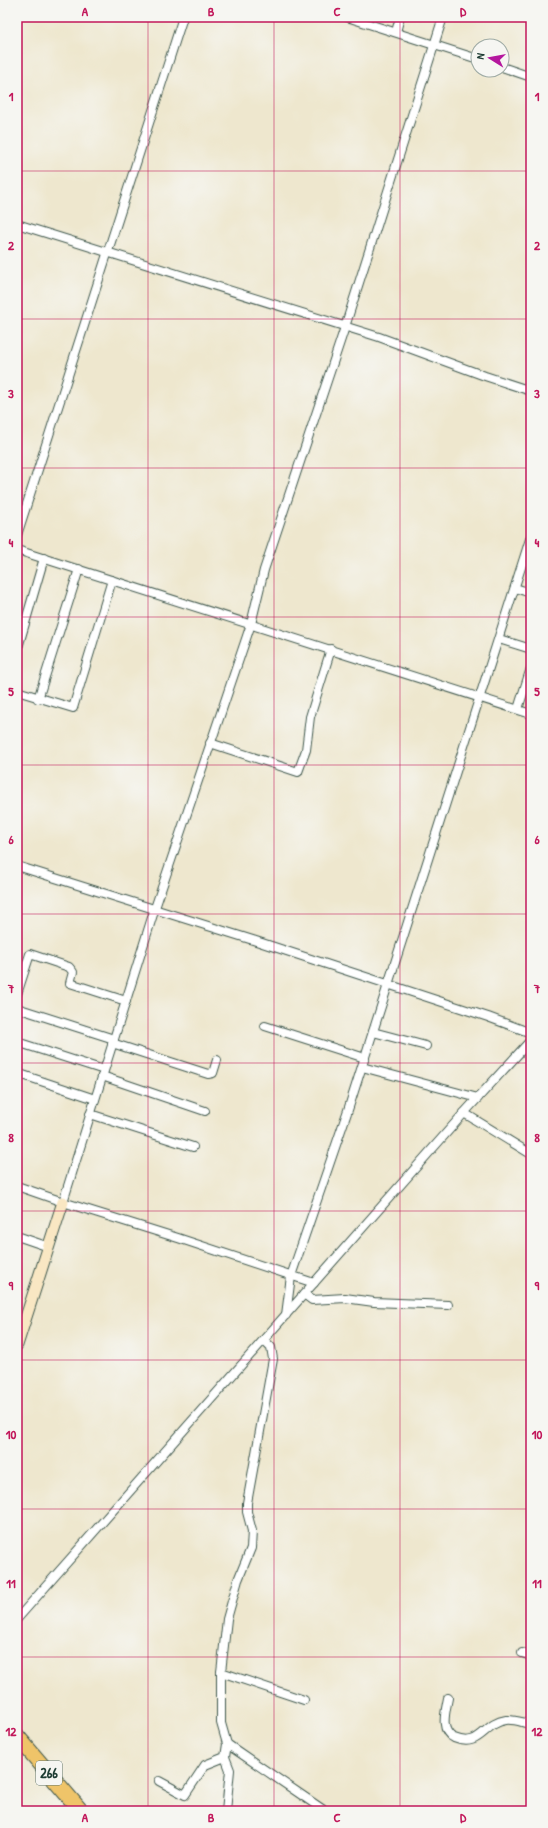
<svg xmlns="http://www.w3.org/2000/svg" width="548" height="1828" viewBox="0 0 548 1828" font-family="'Patrick Hand',sans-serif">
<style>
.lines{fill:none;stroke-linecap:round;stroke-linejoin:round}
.street-casing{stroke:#3e564b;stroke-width:10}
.secondary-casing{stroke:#3e564b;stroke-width:13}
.highway-casing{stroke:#3e564b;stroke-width:17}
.street{stroke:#fff;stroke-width:8}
.secondary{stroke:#f9e7c3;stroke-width:11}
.highway{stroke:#efc469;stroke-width:15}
.grid{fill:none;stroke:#c2185b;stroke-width:1;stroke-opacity:0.55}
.labels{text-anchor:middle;stroke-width:4;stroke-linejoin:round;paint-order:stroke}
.shield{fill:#f6f6f2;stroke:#60746d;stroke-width:1}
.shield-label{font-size:14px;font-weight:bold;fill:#1f3d34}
.neatline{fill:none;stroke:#c2185b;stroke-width:1.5}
.grid-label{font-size:13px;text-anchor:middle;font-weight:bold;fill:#c2185b}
</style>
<rect width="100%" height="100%" fill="#f6f6f2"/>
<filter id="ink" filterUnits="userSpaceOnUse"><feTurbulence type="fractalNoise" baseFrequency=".025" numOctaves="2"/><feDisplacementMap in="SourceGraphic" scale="8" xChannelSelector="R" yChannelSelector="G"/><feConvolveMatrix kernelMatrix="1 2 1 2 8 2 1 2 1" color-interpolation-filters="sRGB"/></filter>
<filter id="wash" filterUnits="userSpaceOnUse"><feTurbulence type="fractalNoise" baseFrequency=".012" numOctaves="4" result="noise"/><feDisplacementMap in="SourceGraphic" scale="16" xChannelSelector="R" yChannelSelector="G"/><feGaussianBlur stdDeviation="0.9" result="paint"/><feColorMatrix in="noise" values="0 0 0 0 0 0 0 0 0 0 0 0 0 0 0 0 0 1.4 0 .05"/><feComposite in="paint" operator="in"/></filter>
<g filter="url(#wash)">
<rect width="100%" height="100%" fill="#eee7ce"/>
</g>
<g filter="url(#ink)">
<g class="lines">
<g class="street-casing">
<g id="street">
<polyline points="347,17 478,59"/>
<polyline points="396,32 400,17"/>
<polyline points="502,67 531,77"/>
<polyline points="17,224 379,337 485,376 531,391"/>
<polyline points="17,535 183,17"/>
<polyline points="17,550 531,714"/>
<polyline points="515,588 531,593"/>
<polyline points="499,639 531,649"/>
<polyline points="17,651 44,558"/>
<polyline points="17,691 73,708 112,580"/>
<polyline points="38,699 79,569"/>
<polyline points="518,709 531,668"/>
<polyline points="210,743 298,772 306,750 310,717 331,649"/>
<polyline points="17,866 256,941 488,1017 531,1033"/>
<polyline points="17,994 30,954 69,967 73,972 70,983 126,1001"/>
<polyline points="17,1008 114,1039"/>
<polyline points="265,1026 365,1058"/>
<polyline points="373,1032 426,1046"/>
<polyline points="17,1042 104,1070"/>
<polyline points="112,1043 208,1074 213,1073 217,1060"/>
<polyline points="362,1067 478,1098"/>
<polyline points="17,1073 95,1099"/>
<polyline points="102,1076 205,1111"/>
<polyline points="464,1113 531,1154"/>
<polyline points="90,1114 193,1147"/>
<polyline points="17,1186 63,1202 178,1238 314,1283"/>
<polyline points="63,1202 155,908 251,624 264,570 345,327 443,17"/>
<polyline points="17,1236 49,1247"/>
<polyline points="304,1294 312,1300 345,1298 374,1302 448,1305"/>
<polyline points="286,1315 291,1276 349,1107 531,536"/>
<polyline points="264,1340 271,1347 273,1359 247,1503 247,1512 252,1531 251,1548 238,1580 227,1619 221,1672 221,1723 227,1744 325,1811"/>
<polyline points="17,1619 464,1113 531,1040"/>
<polyline points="522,1653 531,1656"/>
<polyline points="221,1672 304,1700"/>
<path d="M448 1698C446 1710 439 1731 454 1738 481 1749 483 1723 506 1720 514 1719 524 1723 531 1724"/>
<polyline points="225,1757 230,1770 226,1811"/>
<polyline points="159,1781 185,1795 205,1765 225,1757 227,1744"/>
</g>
</g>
<g class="secondary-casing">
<polyline id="secondary" points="17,1345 63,1202"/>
</g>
<g class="highway-casing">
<polyline id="highway" points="17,1736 81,1811"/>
</g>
<use href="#street" class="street"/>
<use href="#secondary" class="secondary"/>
<use href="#highway" class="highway"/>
</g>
</g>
<path class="grid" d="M148 17V1811M274 17V1811M400 17V1811M17 171H531M17 319H531M17 468H531M17 617H531M17 765H531M17 914H531M17 1063H531M17 1211H531M17 1360H531M17 1509H531M17 1657H531"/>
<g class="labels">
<rect class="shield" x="36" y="1761" width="26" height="24" rx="3"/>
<g class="shield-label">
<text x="49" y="1778">266</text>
</g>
</g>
<rect width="548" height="1828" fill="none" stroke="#f6f6f2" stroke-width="44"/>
<g transform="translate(490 58) rotate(281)"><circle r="19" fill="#f6f6f2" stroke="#a0aca6"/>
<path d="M0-3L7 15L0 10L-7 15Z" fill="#b5179e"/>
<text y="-6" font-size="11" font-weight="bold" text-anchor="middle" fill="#1f3d34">N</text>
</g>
<rect x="22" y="22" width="504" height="1784" class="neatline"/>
<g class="grid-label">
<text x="85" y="16">A</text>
<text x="211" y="16">B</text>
<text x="337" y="16">C</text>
<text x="463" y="16">D</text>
<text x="11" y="101">1</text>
<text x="537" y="101">1</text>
<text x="11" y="250">2</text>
<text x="537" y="250">2</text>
<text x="11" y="398">3</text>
<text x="537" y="398">3</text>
<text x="11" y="547">4</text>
<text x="537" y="547">4</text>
<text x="11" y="696">5</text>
<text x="537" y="696">5</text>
<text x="11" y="844">6</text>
<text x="537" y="844">6</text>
<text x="11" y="993">7</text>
<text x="537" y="993">7</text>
<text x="11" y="1142">8</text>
<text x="537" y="1142">8</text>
<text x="11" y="1290">9</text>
<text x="537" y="1290">9</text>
<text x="11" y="1439">10</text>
<text x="537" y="1439">10</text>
<text x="11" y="1588">11</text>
<text x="537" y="1588">11</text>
<text x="11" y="1736">12</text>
<text x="537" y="1736">12</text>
<text x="85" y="1822">A</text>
<text x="211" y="1822">B</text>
<text x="337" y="1822">C</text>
<text x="463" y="1822">D</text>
</g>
</svg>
